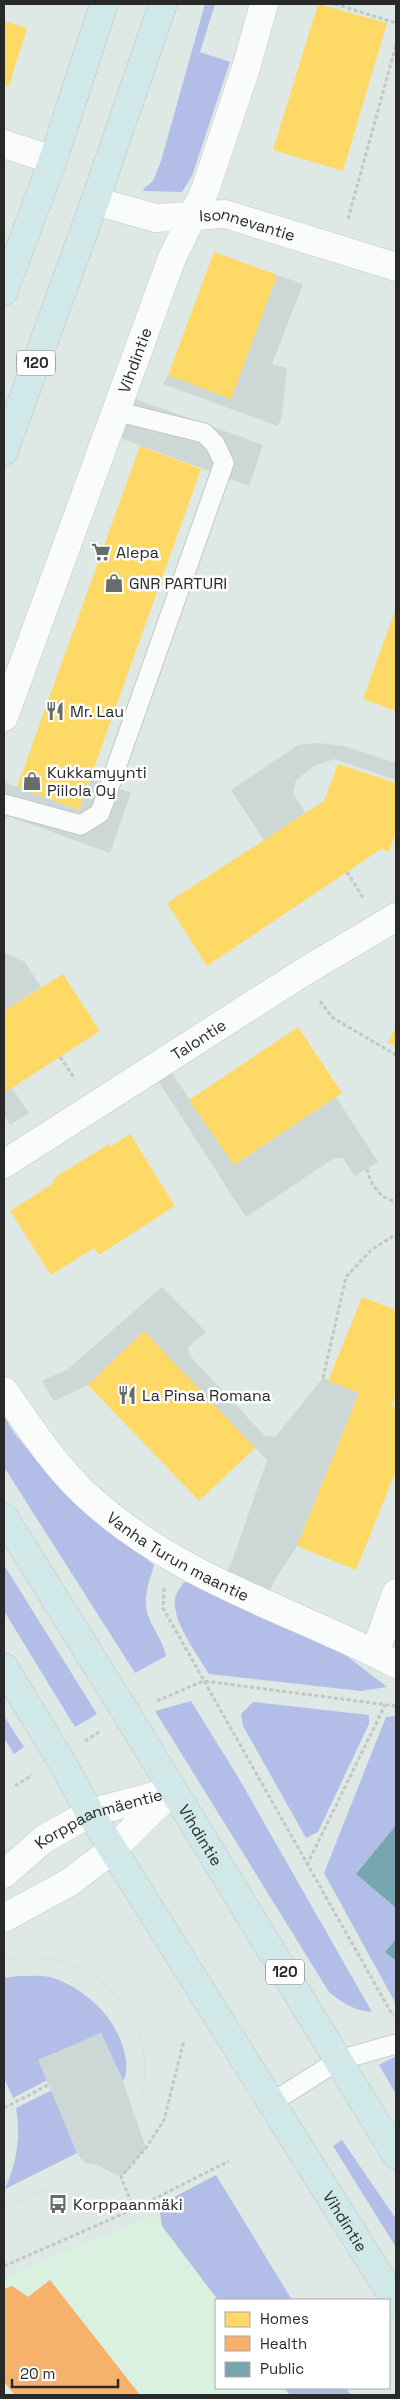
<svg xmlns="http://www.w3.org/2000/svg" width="400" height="2399" viewBox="0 0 400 2399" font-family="'Space Grotesk',sans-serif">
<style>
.medical{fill:#daf0e0}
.green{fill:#b3bee8}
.plaza{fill:#cdd7d5}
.homes{fill:#ffd966}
.health{fill:#f6b26b}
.public{fill:#76a5af}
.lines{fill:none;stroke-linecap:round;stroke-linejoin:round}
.lane-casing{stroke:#c4c6c4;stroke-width:21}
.street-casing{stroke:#c4c6c4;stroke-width:29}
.secondary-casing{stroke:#c4c6c4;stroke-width:29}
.primary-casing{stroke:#c0c4c3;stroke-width:29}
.path{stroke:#c4c6c5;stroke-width:3;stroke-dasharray:4 2.5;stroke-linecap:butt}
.lane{stroke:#fafcfb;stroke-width:19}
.street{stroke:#fafcfb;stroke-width:28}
.secondary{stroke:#fafcfb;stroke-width:28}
.primary{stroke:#d1e8e8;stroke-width:28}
.tram{stroke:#dedddd;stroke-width:1}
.labels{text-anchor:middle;stroke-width:5;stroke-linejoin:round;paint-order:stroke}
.shield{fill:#fff;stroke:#696969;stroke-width:1}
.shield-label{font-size:15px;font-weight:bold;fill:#292929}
.street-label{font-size:16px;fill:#292929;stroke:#fff}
.poi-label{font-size:16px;fill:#292929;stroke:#fff;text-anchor:start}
</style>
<rect width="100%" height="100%" fill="#dee9e6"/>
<polygon class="medical" points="154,2215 218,2300 216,2300 216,2388 284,2388 290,2395 4,2395 4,2277"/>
<g class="green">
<polygon points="205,4 215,4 200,52 230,62 192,176 182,192 144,191 143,189 153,181 161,161"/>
<path d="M4 1416 14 1433 69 1498 154 1565C151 1577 145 1591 146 1604 146 1622 163 1638 166 1656L135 1673 4 1467Z"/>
<polygon points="4,1565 97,1714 75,1727 4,1611"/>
<path d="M184 1582 190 1583 343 1653 387 1687 361 1691 209 1674C198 1655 172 1622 175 1599 176 1592 180 1588 184 1582Z"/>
<path d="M191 1701 238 1777 372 2012C355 2011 343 2003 329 1992L155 1711Z"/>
<polygon points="253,1702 369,1715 369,1724 318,1832 306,1838 243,1726 241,1714"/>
<polygon points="4,1716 24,1747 14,1754 4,1738"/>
<polygon points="396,1716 396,1825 356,1874 396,1908 396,1939 385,1952 396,1961 396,2004 324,1873 386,1717"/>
<path d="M19 1976C29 1976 41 1975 50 1977 83 1987 113 2014 123 2047 126 2057 129 2071 123 2081L101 2033 39 2060 47 2080 13 2098 4 2078V1978Z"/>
<polygon points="396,2056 396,2094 379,2065"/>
<path d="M52 2090 77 2153 5 2189C17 2162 21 2137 16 2108Z"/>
<polygon points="342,2140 396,2219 396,2247 333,2146"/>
<polygon points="216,2175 292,2300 218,2300 162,2226 159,2205"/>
<polygon points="284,2388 346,2388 351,2395 290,2395"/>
</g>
<g class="plaza">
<polygon points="277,275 303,284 272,364 287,368 282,415 278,426 163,384 168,375 231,398"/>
<polygon points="122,394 263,445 249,486 107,433"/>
<polygon points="318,743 344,746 396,763 396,780 335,759 314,766 296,780 293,793 305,813 264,840 231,790 298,745"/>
<polygon points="91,778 131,793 110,853 11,817 4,817 4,782 79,810"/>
<polygon points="4,953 25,962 41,987 4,1011"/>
<polygon points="164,1061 234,1165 336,1097 378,1162 355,1176 343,1158 334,1158 246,1217 151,1070"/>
<polygon points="12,1088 29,1113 10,1125 4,1115 4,1093"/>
<polygon points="162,1287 206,1332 188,1347 190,1356 265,1436 275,1437 323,1378 359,1393 297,1546 275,1580 263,1604 221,1584 233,1559 267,1460 143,1332 88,1385 54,1401 42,1381 68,1369"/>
<polygon points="101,2033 123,2081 146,2148 121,2177 95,2164 84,2163 77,2153 38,2060"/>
</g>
<g class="homes">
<polygon points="318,4 387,23 343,171 273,150"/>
<polygon points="4,21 27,28 9,86 4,84"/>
<polygon points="214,252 277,275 231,399 168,375"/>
<polygon points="140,446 201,469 79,810 17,787"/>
<polygon points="396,608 396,711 363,699"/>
<polygon points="338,764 396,783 396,832 389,852 381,849 207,966 167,903 324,801"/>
<polygon points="63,974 100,1031 4,1093 4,1011"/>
<polygon points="298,1027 342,1093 234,1165 189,1100"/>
<polygon points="396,1027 396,1046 388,1042"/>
<polygon points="130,1134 175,1206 99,1255 94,1248 51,1275 10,1211 54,1183 53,1180 62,1173 109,1144 110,1147"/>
<polygon points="362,1297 396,1310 396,1396 392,1406 396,1408 396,1471 356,1570 297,1546 359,1393 328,1381"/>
<polygon points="144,1331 255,1448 199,1501 88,1385"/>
</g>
<polygon class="health" points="50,2280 140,2395 15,2395 4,2382 4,2289 12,2286 28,2297"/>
<g class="public">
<polygon points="396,1825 396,1908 356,1874"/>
<polygon points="396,1939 396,1961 385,1952"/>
</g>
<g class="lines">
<g class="lane-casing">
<g id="lane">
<polyline points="4,804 81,825 100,813 224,463 215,444 204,433 115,411"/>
<polyline points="271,2103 339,2060 396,2044"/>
</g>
</g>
<g class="street-casing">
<g id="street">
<polyline points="4,144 53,160"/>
<path id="s1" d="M95 201 156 218 225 214 396 267"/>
<path id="s2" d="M4 717 172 258 205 190 246 68 264 4"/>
<path id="s3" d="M4 1164 302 973 396 917"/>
<path id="s4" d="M4 1391C30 1427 51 1461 83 1492 172 1577 290 1609 396 1664"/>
<polyline points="375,1653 396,1593"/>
</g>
</g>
<g class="secondary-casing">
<g id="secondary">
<path id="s5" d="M4 1874 44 1839 90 1813 172 1791"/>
<polyline points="4,1918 70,1882 113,1849 173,1790"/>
</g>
</g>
<g class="primary-casing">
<g id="primary">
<polyline points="4,291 53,160 104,4"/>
<polyline points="4,451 95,201 163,4"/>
<path id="s6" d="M4 1517 128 1716 396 2155"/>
<path id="s7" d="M4 1667 59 1757 90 1813 396 2302"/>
</g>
</g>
<g class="path">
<polyline points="335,4 396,23"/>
<polyline points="348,219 396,45"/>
<polyline points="347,872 364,899"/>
<polyline points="320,1001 333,1018 396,1055"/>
<polyline points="60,1057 75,1079"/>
<path d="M367 1169C370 1183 380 1200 396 1201"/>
<polyline points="323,1378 346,1277 370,1251 396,1234"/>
<polyline points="164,1588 163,1608 393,2016"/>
<polyline points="157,1701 203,1681 396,1706"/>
<polyline points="85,1741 99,1732"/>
<polyline points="15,1786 32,1775"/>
<polyline points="307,1865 385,1705"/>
<polyline points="4,2108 50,2084"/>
<polyline points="134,2209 121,2177 146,2148 164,2120 184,2040"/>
<polyline points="4,2266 134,2209 229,2161"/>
</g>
<use href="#lane" class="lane"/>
<use href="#street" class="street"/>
<use href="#secondary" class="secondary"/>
<use href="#primary" class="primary"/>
<path class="tram" d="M4 1959C84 1944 158 2008 143 2092 139 2109 133 2126 121 2140 92 2175 45 2190 4 2207"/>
</g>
<defs>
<g id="supermarket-bare" transform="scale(1.5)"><path d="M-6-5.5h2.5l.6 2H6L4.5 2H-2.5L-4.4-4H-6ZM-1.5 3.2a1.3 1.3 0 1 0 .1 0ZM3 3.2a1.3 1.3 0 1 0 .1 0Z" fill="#686c6b" stroke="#fff" stroke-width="2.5" paint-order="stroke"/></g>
<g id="shop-bare" transform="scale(1.5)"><path d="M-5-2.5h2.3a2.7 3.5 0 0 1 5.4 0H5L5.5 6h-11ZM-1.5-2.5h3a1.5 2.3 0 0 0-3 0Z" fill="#686c6b" stroke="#fff" stroke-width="2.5" paint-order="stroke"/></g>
<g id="restaurant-bare" transform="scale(1.5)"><path d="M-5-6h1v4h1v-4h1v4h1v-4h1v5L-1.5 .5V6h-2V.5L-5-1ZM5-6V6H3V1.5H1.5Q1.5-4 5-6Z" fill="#686c6b" stroke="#fff" stroke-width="2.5" paint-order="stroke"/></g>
<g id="bus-bare" transform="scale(1.5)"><path d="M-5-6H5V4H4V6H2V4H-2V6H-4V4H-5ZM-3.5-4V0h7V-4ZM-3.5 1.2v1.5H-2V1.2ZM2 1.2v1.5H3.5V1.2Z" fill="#686c6b" stroke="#fff" stroke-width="2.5" paint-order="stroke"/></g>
</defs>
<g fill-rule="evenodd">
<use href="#supermarket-bare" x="101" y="552"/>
<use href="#shop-bare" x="114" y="583"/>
<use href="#restaurant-bare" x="55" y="711"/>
<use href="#shop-bare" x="32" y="781"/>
<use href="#restaurant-bare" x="127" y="1395"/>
<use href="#bus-bare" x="58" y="2204"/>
</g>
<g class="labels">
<g class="shield">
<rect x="17" y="350.5" width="38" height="25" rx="4"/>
<rect x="266" y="1959.5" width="38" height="25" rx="4"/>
</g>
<g class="shield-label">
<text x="36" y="368">120</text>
<text x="285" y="1977">120</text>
</g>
<g class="street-label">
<text dy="6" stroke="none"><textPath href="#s1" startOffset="156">Isonnevantie</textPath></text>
<text dy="6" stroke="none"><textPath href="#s2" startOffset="380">Vihdintie</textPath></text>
<text dy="6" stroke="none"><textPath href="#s3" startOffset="231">Talontie</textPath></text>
<text dy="6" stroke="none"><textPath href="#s4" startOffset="244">Vanha Turun maantie</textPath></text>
<text dy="6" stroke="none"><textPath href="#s5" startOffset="112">Korppaanmäentie</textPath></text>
<text dy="6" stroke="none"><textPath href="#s6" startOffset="374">Vihdintie</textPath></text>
<text dy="6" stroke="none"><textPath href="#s7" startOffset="651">Vihdintie</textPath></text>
</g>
<g class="poi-label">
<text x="116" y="558">Alepa</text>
<text x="129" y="589">GNR PARTURI</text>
<text x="70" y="717">Mr. Lau</text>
<text x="47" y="778">Kukkamyynti<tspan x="47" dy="18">Piilola Oy</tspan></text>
<text x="142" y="1401">La Pinsa Romana</text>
<text x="73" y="2210">Korppaanmäki</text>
</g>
</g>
<rect width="400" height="2399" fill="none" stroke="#292929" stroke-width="10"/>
<rect x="215" y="2299" width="175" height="90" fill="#ffffff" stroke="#a9a9a9"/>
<rect x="225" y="2312" width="25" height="15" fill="#ffd966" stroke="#a9a9a9"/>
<text x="260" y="2324" font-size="15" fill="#292929">Homes</text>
<rect x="225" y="2336" width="25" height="15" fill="#f6b26b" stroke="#a9a9a9"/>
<text x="260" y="2349" font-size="15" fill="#292929">Health</text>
<rect x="225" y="2362" width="25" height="15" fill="#76a5af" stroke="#a9a9a9"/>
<text x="260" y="2374" font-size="15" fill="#292929">Public</text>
<path d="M12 2379v8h106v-8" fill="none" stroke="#292929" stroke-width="2.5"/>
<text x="20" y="2379" font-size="15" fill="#292929" stroke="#ffffff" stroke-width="4" paint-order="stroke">20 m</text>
</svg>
